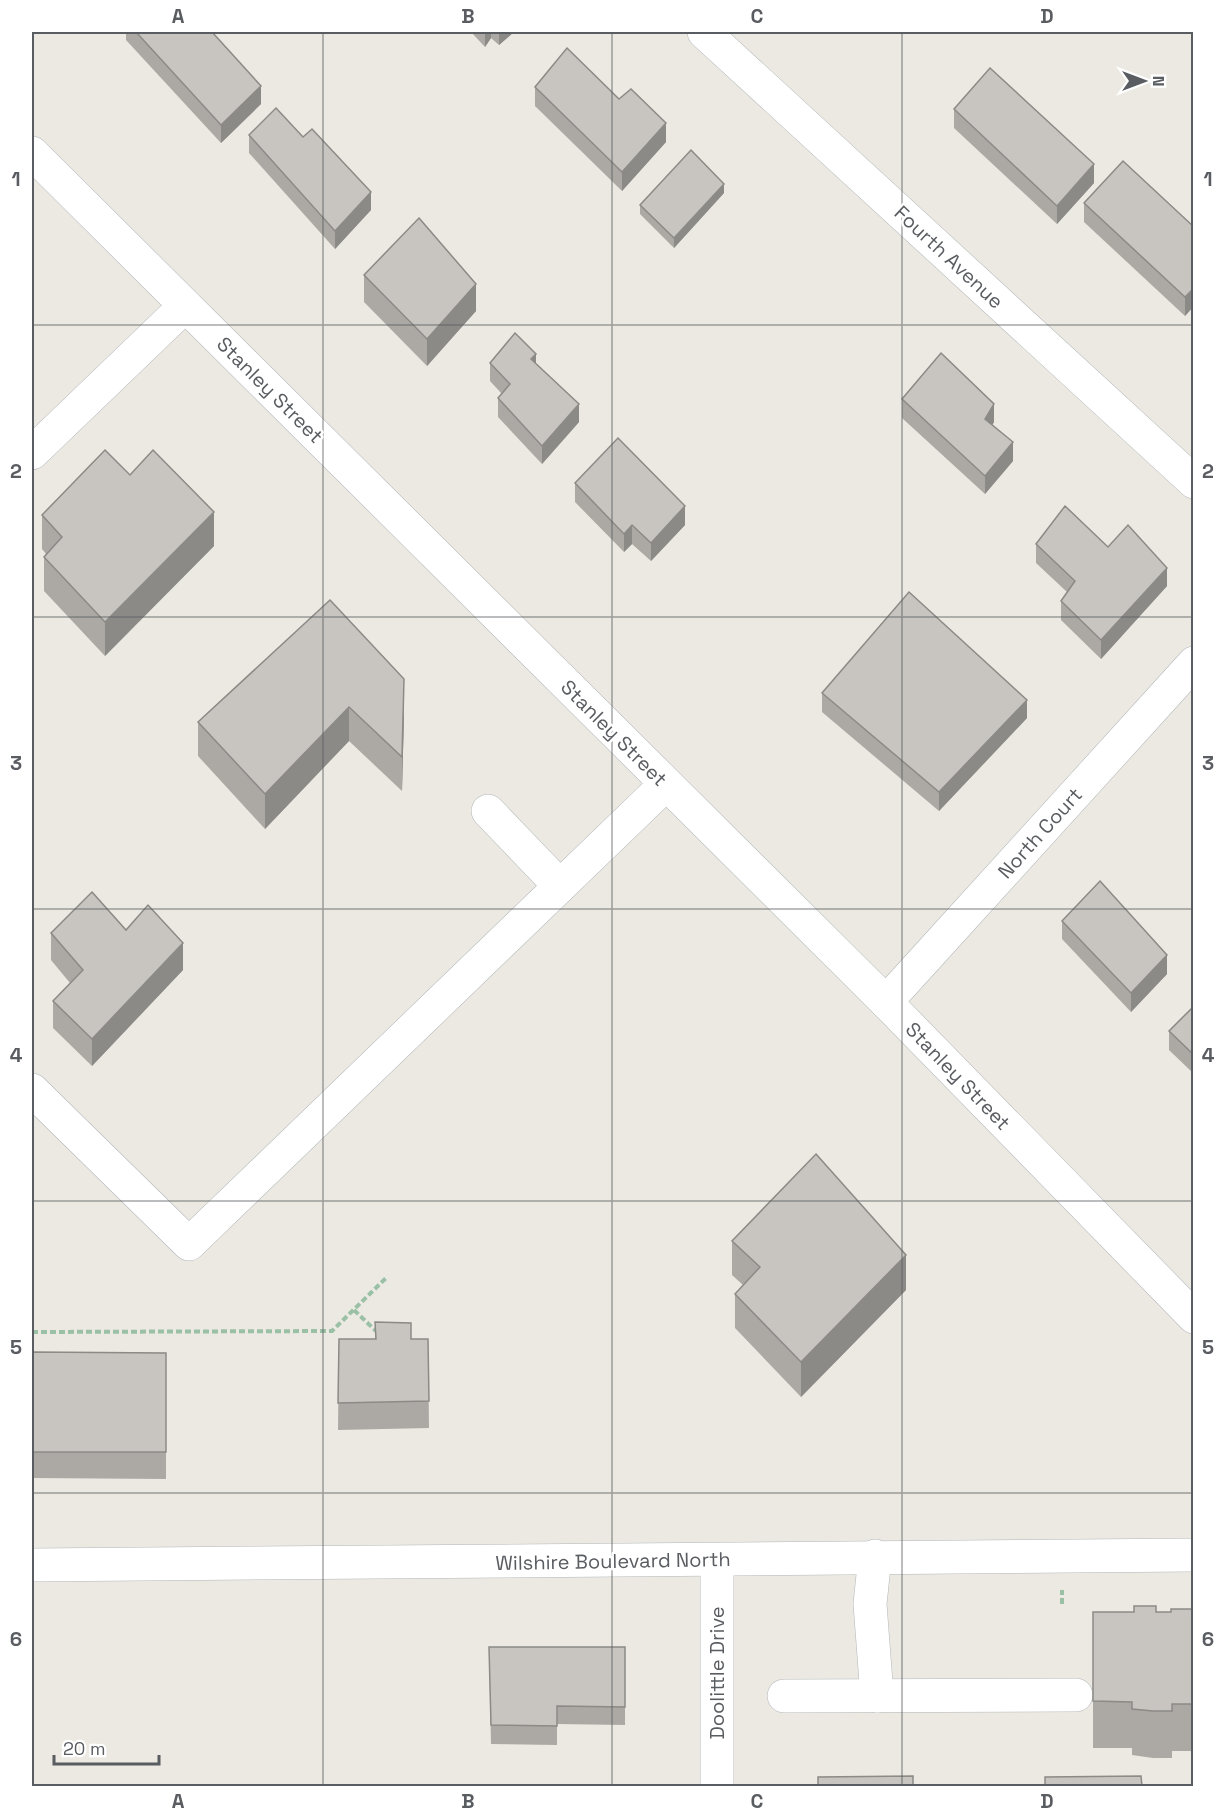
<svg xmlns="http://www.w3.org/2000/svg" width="1225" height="1818" viewBox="0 0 1225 1818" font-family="'Space Grotesk',sans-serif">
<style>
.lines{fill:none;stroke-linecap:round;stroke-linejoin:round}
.minor-casing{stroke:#b3b6ba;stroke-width:34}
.path{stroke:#9ac0a5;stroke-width:4;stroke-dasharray:6 3;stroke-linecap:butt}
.minor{stroke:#fff;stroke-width:33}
.wall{fill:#aca9a5}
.shaded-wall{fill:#8c8a86}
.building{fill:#c8c5c0;stroke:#8c8a86;stroke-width:1.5}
.grid{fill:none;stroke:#595c60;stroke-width:1.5;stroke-opacity:0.55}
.labels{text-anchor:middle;stroke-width:5;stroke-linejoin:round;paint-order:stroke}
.street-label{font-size:20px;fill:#595c60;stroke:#fff}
.neatline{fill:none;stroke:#595c60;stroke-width:2}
.grid-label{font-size:20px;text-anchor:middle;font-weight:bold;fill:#595c60}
</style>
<rect width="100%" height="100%" fill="#ebe9e1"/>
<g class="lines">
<g class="minor-casing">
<g id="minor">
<polyline points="704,32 1194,482"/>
<polyline points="32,153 886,1002 1194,1317"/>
<polyline points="32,453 185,306"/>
<polyline points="488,811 560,886"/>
<polyline points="886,1002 1194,663"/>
<polyline points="32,1090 189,1244 666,784"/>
<polyline points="875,1556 870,1604 877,1696"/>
<polyline points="717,1560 717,1786"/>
<polyline points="32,1565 1194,1555"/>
<polyline points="784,1696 1076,1695"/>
</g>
</g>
<g class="path">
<polyline points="354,1310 377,1332"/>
<polyline points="32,1332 332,1331 387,1277"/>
<polyline points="1062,1604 1062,1590"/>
</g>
<use href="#minor" class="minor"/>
</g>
<g class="wall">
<polygon points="126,32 212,32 261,104 221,143 126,40"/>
<polygon points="471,32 514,32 499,45 491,38 485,47"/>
<polygon points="535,87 619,99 666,142 622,191 535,106"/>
<polygon points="954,109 1094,183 1057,224 954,128"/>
<polygon points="249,135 303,137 371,210 335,249 249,153"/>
<polygon points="724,193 674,248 640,214 640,205"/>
<polygon points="1084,203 1194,227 1194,306 1185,316 1084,222"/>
<polygon points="364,275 476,311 427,366 364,302"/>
<polygon points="1194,325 1194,345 1193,344 1193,326"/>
<polygon points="490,363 536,364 579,422 542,464 498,417 498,398 502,394 490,381"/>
<polygon points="902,399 994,422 992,425 1013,461 985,494 902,418"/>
<polygon points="130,475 214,546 105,656 44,591 44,557 46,554 42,549 42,515"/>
<polygon points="575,483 685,525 651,561 632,544 624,552 575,502"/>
<polygon points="1036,544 1108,547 1167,586 1101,659 1061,620 1061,601 1067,592 1036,563"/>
<polygon points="330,600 404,714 402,791 349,741 265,829 198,756 198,722"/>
<polygon points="822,693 1027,718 939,811 822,712"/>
<polygon points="1062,921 1167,974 1131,1012 1062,939"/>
<polygon points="126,930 183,970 92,1066 53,1028 53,1001 70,983 51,960 51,933"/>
<polygon points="1194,1006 1194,1074 1169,1050 1169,1031"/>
<polygon points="732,1241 906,1290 801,1397 735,1328 735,1294 743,1285 732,1275"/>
<polygon points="375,1322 411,1339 428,1339 429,1428 338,1430 339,1339 375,1339"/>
<polygon points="32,1352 166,1353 166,1479 32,1478"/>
<polygon points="1194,1609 1194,1751 1172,1751 1172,1758 1153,1758 1132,1755 1132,1748 1093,1748 1093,1612 1171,1612"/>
<polygon points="489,1647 625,1647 625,1725 557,1724 557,1745 491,1744"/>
</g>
<g class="shaded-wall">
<polygon points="485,32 491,32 491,38 485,47"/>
<polygon points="499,32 514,32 499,45"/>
<polygon points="261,86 261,104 221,143 221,125"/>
<polygon points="666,123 666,142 622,191 622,172"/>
<polygon points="1094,164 1094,183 1057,224 1057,206"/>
<polygon points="724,184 724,193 674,248 674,238"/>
<polygon points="371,192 371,210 335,249 335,231"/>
<polygon points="476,284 476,311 427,366 427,339"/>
<polygon points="1194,288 1194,306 1185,316 1185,297"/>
<polygon points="536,354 536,372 531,359"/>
<polygon points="579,404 579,422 542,464 542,446"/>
<polygon points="994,404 994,422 985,438 985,419"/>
<polygon points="1013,442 1013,461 985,494 985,476"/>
<polygon points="685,506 685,525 651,561 651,543"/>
<polygon points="214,512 214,546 105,656 105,622"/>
<polygon points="632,525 632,544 624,552 624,534"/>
<polygon points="1167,568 1167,586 1101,659 1101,640"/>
<polygon points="404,679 404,714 402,791 402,757"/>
<polygon points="1027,700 1027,718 939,811 939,792"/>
<polygon points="349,707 349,741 265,829 265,794"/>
<polygon points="183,943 183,970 92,1066 92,1039"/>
<polygon points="1167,955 1167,974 1131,1012 1131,993"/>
<polygon points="906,1255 906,1290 801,1397 801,1362"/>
</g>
<g class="building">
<polygon points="136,32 212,32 261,86 221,125"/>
<polygon points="567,48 619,99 631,89 666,123 622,172 535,87"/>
<polygon points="990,68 1094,164 1057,206 954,109"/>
<polygon points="276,108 303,137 312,129 371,192 335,231 249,135"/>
<polygon points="691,150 724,184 674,238 640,205"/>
<polygon points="1123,161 1194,227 1194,288 1185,297 1084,203"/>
<polygon points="419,218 476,284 427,339 364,275"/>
<polygon points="515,333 536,354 531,359 579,404 542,446 498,398 510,384 490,363"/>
<polygon points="941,353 994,404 985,419 1013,442 985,476 902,399"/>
<polygon points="618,438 685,506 651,543 632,525 624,534 575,483"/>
<polygon points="105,450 130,475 153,450 214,512 105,622 44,557 62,537 42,515"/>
<polygon points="1065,506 1108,547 1128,525 1167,568 1101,640 1061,601 1075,581 1036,544"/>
<polygon points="909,592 1027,700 939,792 822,693"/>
<polygon points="330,600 404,679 402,757 349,707 265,794 198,722"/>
<polygon points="1100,881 1167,955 1131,993 1062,921"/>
<polygon points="92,892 126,930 148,905 183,943 92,1039 53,1001 83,970 51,933"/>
<polygon points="1194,1006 1194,1055 1169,1031"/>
<polygon points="816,1154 906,1255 801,1362 735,1294 760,1267 732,1241"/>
<polygon points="375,1322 411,1323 411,1339 428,1339 429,1401 338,1403 339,1339 376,1339"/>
<polygon points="32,1352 166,1353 166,1452 32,1452"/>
<polygon points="1134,1606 1156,1606 1156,1612 1171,1612 1171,1609 1194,1609 1194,1704 1172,1704 1172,1711 1153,1711 1132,1709 1132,1702 1093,1701 1093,1612 1134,1612"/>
<polygon points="489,1647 625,1647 625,1707 557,1706 557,1726 491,1725"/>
<polygon points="913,1776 913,1785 923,1785 923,1786 818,1786 818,1777"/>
<polygon points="1141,1776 1142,1786 1045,1786 1045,1777"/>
</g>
<path class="grid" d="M323 32V1786M612 32V1786M902 32V1786M32 325H1194M32 617H1194M32 909H1194M32 1201H1194M32 1493H1194"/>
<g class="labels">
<g class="street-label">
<text transform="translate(949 257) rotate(43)" y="7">Fourth Avenue</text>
<text transform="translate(270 390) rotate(45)" y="7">Stanley Street</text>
<text transform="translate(614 733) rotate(45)" y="7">Stanley Street</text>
<text transform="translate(1040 833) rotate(-48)" y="7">North Court</text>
<text transform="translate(958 1076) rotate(46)" y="7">Stanley Street</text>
<text transform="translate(613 1561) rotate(-1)" y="7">Wilshire Boulevard North</text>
<text transform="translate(717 1673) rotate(-90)" y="7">Doolittle Drive</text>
</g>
</g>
<rect width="1225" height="1818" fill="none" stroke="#ffffff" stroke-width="66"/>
<g transform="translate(1144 81) rotate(90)" stroke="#ffffff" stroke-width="4.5" paint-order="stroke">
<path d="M0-4.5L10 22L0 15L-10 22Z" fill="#595c60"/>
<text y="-9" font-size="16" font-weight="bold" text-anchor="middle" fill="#595c60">N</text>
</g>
<path d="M54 1755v9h105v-9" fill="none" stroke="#595c60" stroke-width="3"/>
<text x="63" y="1755" font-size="18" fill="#595c60" stroke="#ffffff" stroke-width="4.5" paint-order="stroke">20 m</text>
<rect x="33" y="33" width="1159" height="1752" class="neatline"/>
<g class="grid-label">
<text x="178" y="23">A</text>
<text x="468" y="23">B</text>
<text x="757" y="23">C</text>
<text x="1047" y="23">D</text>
<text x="16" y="186">1</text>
<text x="1208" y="186">1</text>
<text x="16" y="478">2</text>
<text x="1208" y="478">2</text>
<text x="16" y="770">3</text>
<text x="1208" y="770">3</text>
<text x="16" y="1062">4</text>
<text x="1208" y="1062">4</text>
<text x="16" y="1354">5</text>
<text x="1208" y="1354">5</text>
<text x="16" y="1646">6</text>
<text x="1208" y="1646">6</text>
<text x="178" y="1808">A</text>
<text x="468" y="1808">B</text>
<text x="757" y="1808">C</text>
<text x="1047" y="1808">D</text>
</g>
</svg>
